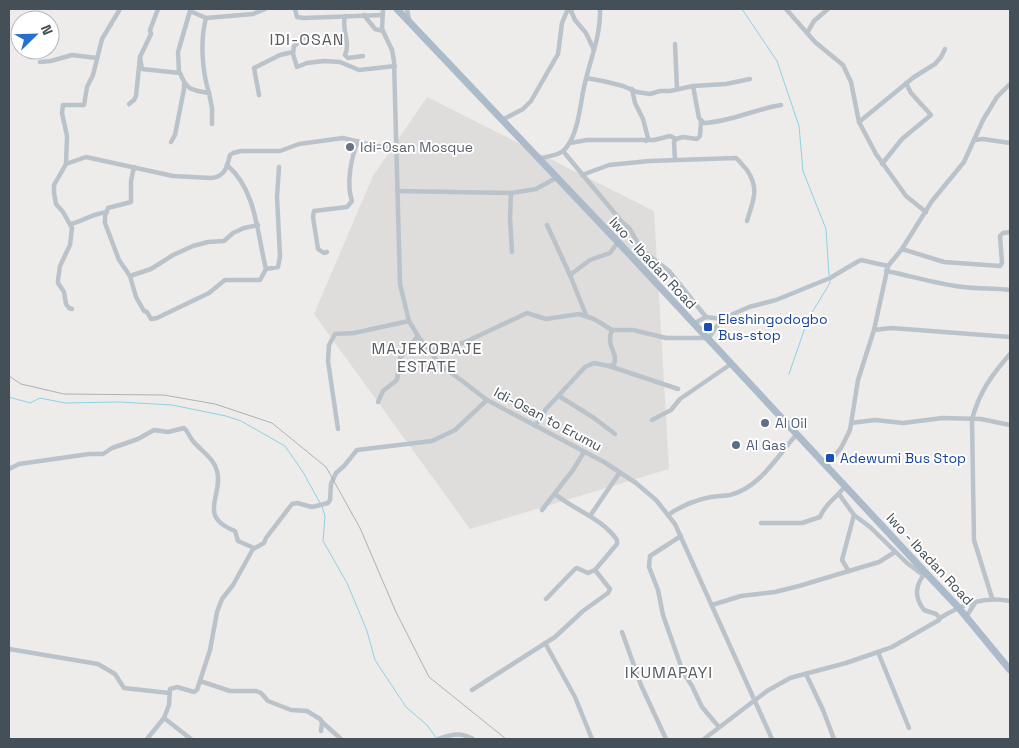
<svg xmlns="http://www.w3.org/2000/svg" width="1019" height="748" viewBox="0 0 1019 748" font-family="'Space Grotesk',sans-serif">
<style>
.education{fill:#dfdcdc}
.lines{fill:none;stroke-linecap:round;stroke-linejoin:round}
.stream{stroke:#8bd3e4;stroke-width:1}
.minor{stroke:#bac3ca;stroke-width:4.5}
.primary{stroke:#acbbc9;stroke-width:7}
.rail{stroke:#aeb1b5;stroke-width:1}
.worship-dot{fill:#6b7280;stroke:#fff;stroke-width:2}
.transit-dot{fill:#1a4fb4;stroke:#fff;stroke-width:2}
.service-dot{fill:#5c6f8a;stroke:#fff;stroke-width:2}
.labels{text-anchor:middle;stroke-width:4;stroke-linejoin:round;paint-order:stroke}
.worship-label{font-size:14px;fill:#5b616d;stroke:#fff;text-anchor:start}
.street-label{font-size:14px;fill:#454f57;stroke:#fff}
.transit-label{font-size:14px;fill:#164399;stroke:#fff;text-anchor:start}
.service-label{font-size:14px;fill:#4e5e75;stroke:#fff;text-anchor:start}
.quarter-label{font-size:16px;letter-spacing:1px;fill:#595c60;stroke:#fff}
</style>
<rect width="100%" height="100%" fill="#eeebeb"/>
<polygon class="education" points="427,97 654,211 669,469 470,529 314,314 373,176"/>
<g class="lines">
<g class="stream">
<polyline points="742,9 777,61 799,126 803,171 826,229 829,275"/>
<polyline points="789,374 808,319 830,283 830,279"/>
<polyline points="9,397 30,403 40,398 65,403 119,402 172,405 226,416 241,421 285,446 303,472 320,503"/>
<polyline points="322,507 325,516 323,541 347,583 367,631 375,660 406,707 427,725 437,739"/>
</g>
<g class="minor">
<polyline points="295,9 297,17 304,18 383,15"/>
<polyline points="383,9 382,29 392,50 394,61 400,284 409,321 418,336 441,366 461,380 487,400 604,462 636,483 656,500 675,524 772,739"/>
<polyline points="407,9 409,20"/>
<polyline points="570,9 575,20 586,33 594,50"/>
<polyline points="786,9 815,42 843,65 851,82 859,122 876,154 906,196 926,212"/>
<polyline points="364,15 375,29 383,31"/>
<path d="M345 16C341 29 351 42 345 55L348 58 363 56"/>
<polyline points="807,33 814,21 828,9"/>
<polyline points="304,38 294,46 293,54 297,67 307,63 324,61 340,62 359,70 395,66"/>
<polyline points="675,44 677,89"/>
<path d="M140 57 142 69 180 73C187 91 192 90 209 93L212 108V124"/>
<polyline points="40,62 51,61 72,55 97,58"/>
<polyline points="179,73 178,52 190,11 206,18"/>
<polyline points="586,78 603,81 623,86 637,92 650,94 660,91 670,91 693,86 726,84 750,79"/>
<path d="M693 86 699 118 704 123C730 122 755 109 781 105"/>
<polyline points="632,89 635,103 643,119 648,138 646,141"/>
<path d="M209 93C202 71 200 40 206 18L253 14 265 9"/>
<polyline points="259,95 254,68 280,55 293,52"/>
<polyline points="129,104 134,100 136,96 140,57 151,34 150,30 158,9"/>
<polyline points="502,120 523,109 531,101 558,54 562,23 567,11 572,9"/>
<polyline points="859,122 914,77 935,64 941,57 945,49"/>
<polyline points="974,140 983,139 1010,143"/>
<polyline points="171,142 175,135 184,89 184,84"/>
<polyline points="570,143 587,140 654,140 670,136 676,139 683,137 697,139 700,136 701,121"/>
<polyline points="563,151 622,222 629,228 642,250 669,271 706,317"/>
<path d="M538 159C547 156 560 156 566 148 577 135 580 109 583 92 588 64 601 38 600 9"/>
<polyline points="675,160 674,142 676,139"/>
<polyline points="66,164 67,136 62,113 63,105 84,105 87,87 93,75 102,39 120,9"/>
<polyline points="882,164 902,139 931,115 911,93 906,83"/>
<path d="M227 165C257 191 257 234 266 269L278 267 280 256 277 197 279 167"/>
<polyline points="134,167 131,181 131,202 108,208 105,216 105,223 119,260 130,276 136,297 144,311 147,312 151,319 157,318 209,293 225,280 260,280 266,269"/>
<path d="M582 175 609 165 649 161 736 158C740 161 743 166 747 170 760 190 753 200 747 221"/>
<polyline points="397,191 511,193 536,189 556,178"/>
<polyline points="511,193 510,218 512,252"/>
<path d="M71 224C85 220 92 214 107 212"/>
<polyline points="547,225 570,275 586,315"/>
<polyline points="902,249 944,262 1000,266 1002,263 1000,236 1003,233 1010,232"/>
<path d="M327 252 324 253 318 249 313 217 314 211 347 207 352 201C346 184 351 158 358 141"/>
<path d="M886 271C912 276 937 284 963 287 979 289 995 288 1010 290"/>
<polyline points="570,275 590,260 610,253 618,242"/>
<polyline points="130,276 151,269 173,255 193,246 208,242 224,241 233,233 244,228 258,225"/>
<path d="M72 309 69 308 66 304 64 292 58 283V280L60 266 70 245 72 228 63 212 56 204 54 193V185L66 164 86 157 173 176 211 178C225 177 227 167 230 155L233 153 241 151H280L299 144 343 138 375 146 396 147"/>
<polyline points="693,324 706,317 722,319"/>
<polyline points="874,330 891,328 1010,337"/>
<polyline points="708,339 722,319 749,307 776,300 830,278 857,262 861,260 888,266"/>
<polyline points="428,351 463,343 527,313 546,319 579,314 594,319 612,330 633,330 666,338 706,338"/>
<polyline points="609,366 678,389"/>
<polyline points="559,396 594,418 615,434"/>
<polyline points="378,402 383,391 397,380 400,358 418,336"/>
<polyline points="652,420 671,410 680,399 731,364"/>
<polyline points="851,423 875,420 903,423 943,418 981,419 1010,425"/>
<path d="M535 426 546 409 585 367 594 363 609 366 614 364C619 353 605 347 612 330"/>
<polyline points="338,429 328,361 329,345 335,334 354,333 409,321"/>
<polyline points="826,466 841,448 850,430 858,380 874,330 888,266 902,249 932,201 964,162 983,120 997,97 1010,84"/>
<path d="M9 469 19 464 89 454H103L112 448 138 439 154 430 168 432 184 428C188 431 189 437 193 441 201 451 214 458 217 471 224 495 196 516 235 531L238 541 254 548"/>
<polyline points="839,494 854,515 870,527 907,563 923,575"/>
<polyline points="542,510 573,470 584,452"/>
<path d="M668 515C681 506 695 500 711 497 717 496 724 496 730 495 761 487 777 456 797 434"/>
<polyline points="590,516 620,472"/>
<path d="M761 523H802L820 517C826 502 836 499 845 486"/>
<polyline points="681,536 650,556 649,567 658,590 663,615 683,672 692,686 702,707 719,727"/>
<polyline points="848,570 842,560 854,515"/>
<path d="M925 573C915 586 914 597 924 610L936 614 940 618"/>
<path d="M992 598 974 540 972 419C980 391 991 376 1010 354"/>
<path d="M546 599 575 569 577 568 588 573 595 570 617 544V540C602 518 574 510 555 494"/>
<polyline points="712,605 741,596 775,592 799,586 879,562 895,552"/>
<polyline points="966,617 975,603"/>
<polyline points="622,632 641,685 666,739"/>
<polyline points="545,643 575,697 592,739"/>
<polyline points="9,649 98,664 115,674 124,688 169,693"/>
<polyline points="878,652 909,728"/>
<polyline points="806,674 823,710 834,739"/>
<polyline points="200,681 230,691 256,691 261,693 268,701 291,710 307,711 320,719 322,722 321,731"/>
<polyline points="472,690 555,637 583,611 608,593 610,589 595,570"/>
<polyline points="164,718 191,739"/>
<polyline points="322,722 341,739"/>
<polyline points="147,739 164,718 169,705 170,689 177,687 194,692 197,690 210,650 217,612 222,599 233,585 253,549 264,543 266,538 292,504 297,503 312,507 328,503 330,500 331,484 336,473 344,466 357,450 432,441 455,430 487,400"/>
<path d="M438 739C452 734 461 732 473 739"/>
<path d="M704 739 767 691 790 678 846 663 878 652 892 647 939 620 940 618C963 604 983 596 1010 601"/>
</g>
<polyline class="primary" points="397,9 618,242 925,572 958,607 1010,670"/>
<polyline class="rail" points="9,376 21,384 64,394 164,395 215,404 272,423 326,467 360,528 396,612 429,677 506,739"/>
</g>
<circle class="worship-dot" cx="350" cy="147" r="5"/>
<g class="transit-dot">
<rect x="703" y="322" width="10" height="10" rx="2.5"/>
<rect x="825" y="453" width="10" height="10" rx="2.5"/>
</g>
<g class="service-dot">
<circle cx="765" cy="423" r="5"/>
<circle cx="736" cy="445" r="5"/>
</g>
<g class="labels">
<g class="worship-label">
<text x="360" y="152">Idi-Osan Mosque</text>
</g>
<g class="street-label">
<text transform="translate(653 263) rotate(47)" y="5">Iwo - Ibadan Road</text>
<text transform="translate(548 419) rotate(28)" y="5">Idi-Osan to Erumu</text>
<text transform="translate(930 559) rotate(47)" y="5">Iwo - Ibadan Road</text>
</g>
<g class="transit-label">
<text x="718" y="324">Eleshingodogbo<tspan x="718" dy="16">Bus-stop</tspan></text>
<text x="840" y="463">Adewumi Bus Stop</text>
</g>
<g class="service-label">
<text x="775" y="428">Al Oil</text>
<text x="746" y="450">Al Gas</text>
</g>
<g class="quarter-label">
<text x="307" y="45">IDI-OSAN</text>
<text x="427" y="354">MAJEKOBAJE<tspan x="427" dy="18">ESTATE</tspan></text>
<text x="669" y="678">IKUMAPAYI</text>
</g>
</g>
<rect width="1019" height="748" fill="none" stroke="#454f57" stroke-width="20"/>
<g transform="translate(35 35) rotate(67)"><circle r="24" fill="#ffffff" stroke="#b5b9bc"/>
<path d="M0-4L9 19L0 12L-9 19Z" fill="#2571cf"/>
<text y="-8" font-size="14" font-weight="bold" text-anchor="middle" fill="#454f57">N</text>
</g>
</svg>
